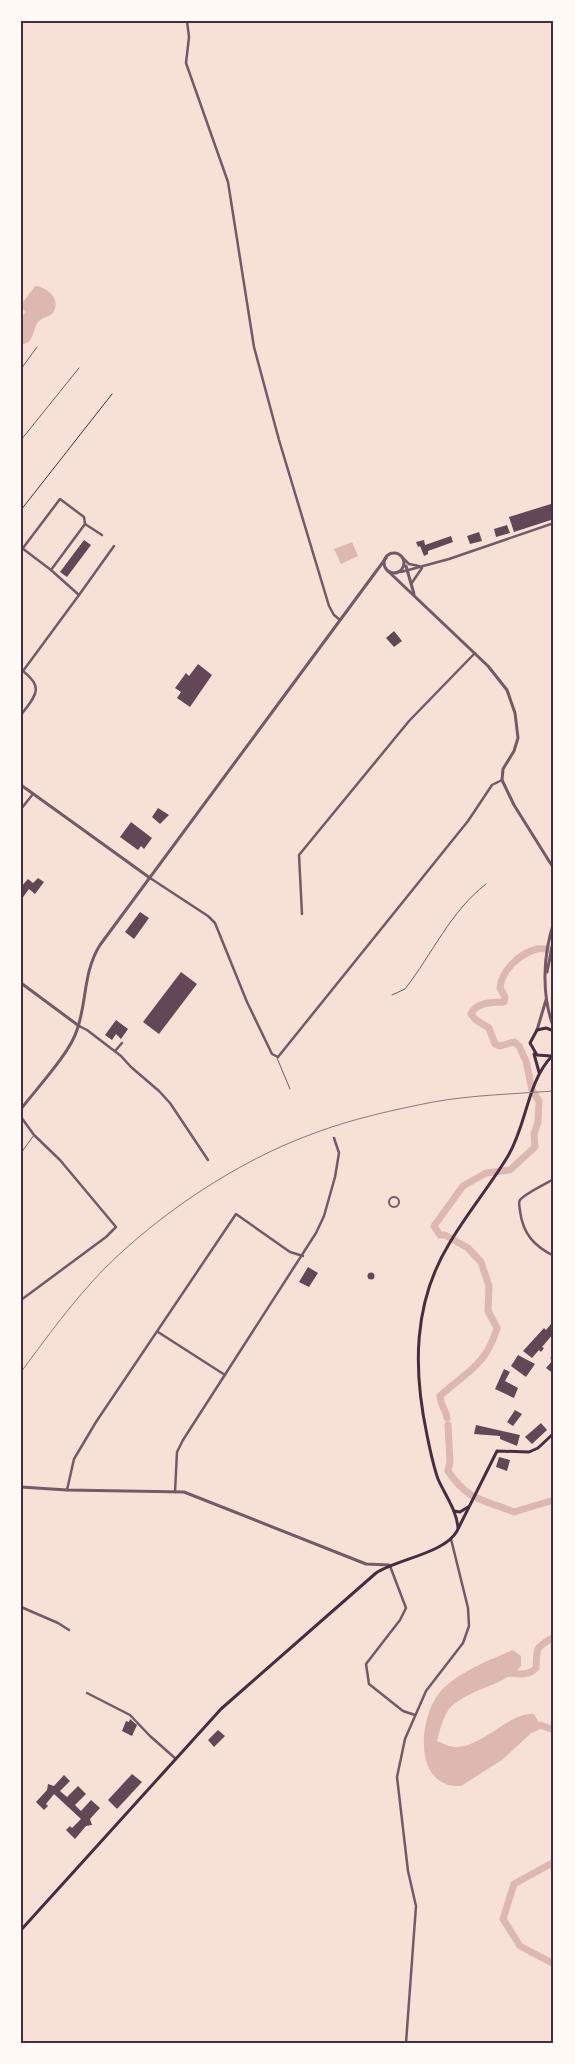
<svg xmlns="http://www.w3.org/2000/svg" width="575" height="2064" viewBox="0 0 575 2064" font-family="'DejaVu Sans',sans-serif">
<style>
.water{fill:#dcb8b0}
.lines{fill:none;stroke-linecap:round;stroke-linejoin:round}
.river{stroke:#dcb8b0;stroke-width:7}
.building{fill:#644757}
.path{stroke:#4a2c40;stroke-width:1}
.service{stroke:#755966;stroke-width:1}
.pedestrian{stroke:#755966;stroke-width:2}
.minor{stroke:#755966;stroke-width:2.5}
.tertiary{stroke:#755966;stroke-width:3}
.secondary{stroke:#4a2c40;stroke-width:3}
.rail{stroke:#8f747c;stroke-width:1}
.neatline{fill:none;stroke:#4a2c40;stroke-width:2}
</style>
<rect width="100%" height="100%" fill="#f7e1d7"/>
<g class="water">
<path d="M35 286C47 287 62 299 53 313 49 317 43 317 39 321 34 326 34 336 29 342L21 345V320L25 312 21 305Z"/>
<polygon points="352,542 358,556 341,564 334,549"/>
<path d="M513 1650 521 1656V1666C503 1688 459 1690 446 1714 442 1722 439 1732 437 1741 442 1743 450 1747 455 1747 482 1748 511 1711 534 1714L540 1725 502 1760 461 1786C457 1786 450 1786 446 1784 413 1772 422 1713 440 1692 455 1674 491 1659 513 1650Z"/>
</g>
<g class="lines">
<g class="river">
<path d="M447 1418C446 1409 441 1408 440 1396 466 1372 486 1366 497 1328L488 1311 489 1286 481 1262 468 1248 445 1235H440L434 1226 463 1186 486 1173 510 1170 535 1147 534 1134 538 1122 539 1101 532 1090 526 1061 519 1046 514 1042 500 1046 495 1044 489 1028 476 1020 471 1014C477 1001 493 1003 504 1002L505 997 500 988C501 971 520 953 537 949 543 948 548 949 554 950"/>
<path d="M448 1425 450 1462 448 1471C469 1502 483 1499 514 1512L554 1500"/>
<path d="M507 1673C517 1674 529 1676 536 1668 537 1646 535 1648 554 1637"/>
<polyline points="532,1729 540,1725 554,1730"/>
<polyline points="554,1862 514,1884 503,1919 520,1946 554,1964"/>
</g>
</g>
<g class="building">
<polygon points="554,503 554,519 514,532 509,517"/>
<polygon points="507,525 510,533 496,537 494,529"/>
<polygon points="479,532 482,541 470,544 467,536"/>
<polygon points="451,536 453,542 428,551 428,554 424,556 420,546 418,547 416,542 424,540 425,545"/>
<polygon points="84,540 91,545 67,577 60,572"/>
<polygon points="394,631 402,641 394,647 386,638"/>
<polygon points="198,664 212,675 190,707 177,698 181,692 175,688 186,673 189,676"/>
<polygon points="158,808 169,815 160,824 152,817"/>
<polygon points="131,822 152,838 144,849 141,846 138,850 120,837"/>
<polygon points="38,878 44,882 35,894 29,889 21,900 21,887 28,879 33,883"/>
<polygon points="140,912 149,918 134,939 125,932"/>
<polygon points="181,972 197,984 159,1034 143,1022"/>
<polygon points="116,1020 128,1029 121,1039 116,1034 112,1040 105,1035"/>
<polygon points="308,1267 318,1273 309,1287 299,1282"/>
<circle cx="371" cy="1276" r="3.5"/>
<polygon points="551,1324 554,1327 554,1333 542,1347 544,1348 541,1352 539,1350 532,1358 523,1351 544,1328 546,1330"/>
<polygon points="518,1355 535,1364 526,1377 511,1366"/>
<polygon points="553,1356 554,1357 554,1374 546,1368 553,1360 550,1358"/>
<polygon points="504,1369 510,1372 505,1381 518,1388 514,1398 495,1389"/>
<polygon points="515,1410 522,1414 513,1426 507,1422"/>
<polygon points="541,1423 547,1430 532,1444 525,1437"/>
<polygon points="476,1425 520,1435 517,1446 500,1439 500,1436 474,1434"/>
<polygon points="499,1457 510,1460 507,1471 496,1467"/>
<polygon points="130,1719 137,1725 132,1736 122,1731 126,1721 129,1722"/>
<polygon points="218,1730 225,1736 214,1747 208,1740"/>
<polygon points="132,1774 142,1782 117,1809 108,1800"/>
<polygon points="64,1775 70,1781 60,1791 67,1797 78,1786 86,1794 75,1805 81,1811 91,1800 100,1808 90,1819 92,1825 86,1826 75,1839 66,1830 70,1826 72,1828 81,1819 54,1794 46,1804 48,1806 44,1810 36,1802 47,1790 48,1784 54,1786"/>
</g>
<g class="lines">
<polyline class="path" points="21,510 112,394"/>
<g class="service">
<polyline points="21,369 37,347"/>
<polyline points="21,440 79,368"/>
<path d="M392 995 405 989C433 953 450 912 486 884"/>
<polyline points="277,1058 290,1089"/>
<polyline points="21,1153 34,1135"/>
</g>
<circle class="pedestrian" cx="394" cy="1202" r="5"/>
<g class="minor">
<polyline points="187,21 189,37 186,63 228,182 254,347 279,440 329,606 334,615 340,620"/>
<polyline points="85,524 102,535"/>
<polyline points="23,548 60,499 84,517 85,524 51,570"/>
<polyline points="403,558 409,564 419,566"/>
<polyline points="401,572 449,559 554,523"/>
<polyline points="411,584 422,568"/>
<polyline points="79,595 114,546"/>
<path d="M21 715C35 696 45 688 23 671L79 595 51 570 22 548"/>
<polyline points="21,809 33,794"/>
<polyline points="150,878 208,916 215,923 247,1002 272,1054 278,1057 468,821 492,785 502,780"/>
<polyline points="302,914 299,855 409,721 475,653"/>
<polyline points="79,1026 87,1030 121,1056 131,1067 159,1091 170,1103 208,1160"/>
<polyline points="115,1051 122,1043"/>
<polyline points="21,1117 34,1135 60,1160 116,1227 106,1237 21,1300"/>
<path d="M554 1179C547 1183 524 1194 520 1200 518 1203 520 1208 520 1211 523 1234 534 1246 554 1256"/>
<polyline points="158,1332 225,1375"/>
<polyline points="67,1490 74,1459 96,1422 236,1214 290,1252 303,1256"/>
<polyline points="175,1492 177,1452 183,1440 316,1233 324,1216 335,1177 339,1153 334,1138"/>
<polyline points="390,1566 406,1608 400,1620 366,1664 369,1684 403,1711 415,1715"/>
<polyline points="21,1607 58,1623 69,1630"/>
<polyline points="87,1693 130,1715 150,1736 176,1759"/>
<polyline points="406,2043 416,1906 408,1871 397,1777 405,1739 426,1691 463,1643 469,1626 468,1608 451,1539"/>
</g>
<g class="tertiary">
<circle cx="394" cy="563" r="10"/>
<polyline points="406,566 414,594"/>
<polyline points="389,572 488,666 507,690 515,713 518,738 514,751 503,769 502,780 514,805 554,869"/>
<polyline points="21,785 150,878"/>
<path d="M554 922C543 954 541 996 554 1028"/>
<polyline points="547,972 554,937"/>
<polyline points="21,983 79,1026"/>
<polyline points="537,1030 546,1000"/>
<path d="M21 1109C37 1088 70 1053 77 1030 87 1002 83 972 100 945L386 558"/>
<polyline points="21,1487 67,1490 184,1492 366,1564 389,1565"/>
</g>
<g class="secondary">
<polyline points="534,1054 539,1072"/>
<polyline points="551,1056 537,1055 530,1043 537,1030 546,1028 554,1031"/>
<polyline points="454,1511 460,1512 468,1507"/>
<path d="M458 1528C457 1511 445 1495 438 1479 433 1465 430 1450 427 1435 413 1369 413 1303 449 1244 467 1213 490 1186 508 1156 527 1124 527 1082 552 1056"/>
<path d="M21 1930 221 1709 376 1573C398 1559 445 1553 457 1531L497 1451 529 1452 538 1448 554 1433"/>
</g>
<path class="rail" d="M21 1372C47 1337 73 1301 104 1269 160 1213 238 1161 312 1134 351 1119 393 1110 433 1102 472 1095 514 1094 554 1091"/>
</g>
<rect width="575" height="2064" fill="none" stroke="#fffaf5" stroke-width="45"/>
<rect x="22" y="22" width="530" height="2020" class="neatline"/>
</svg>
